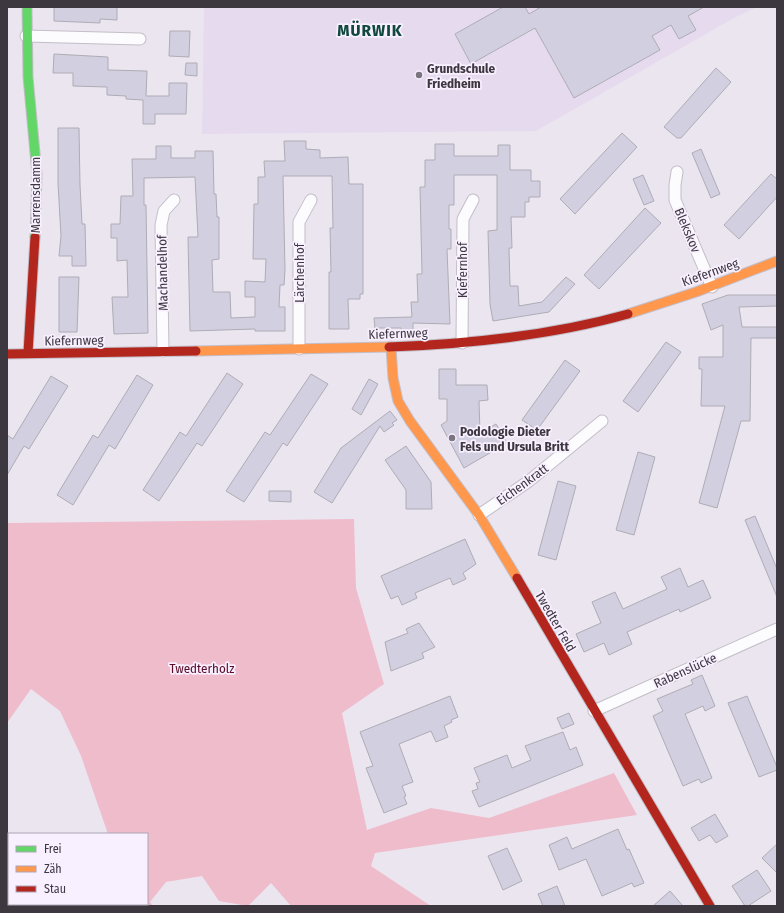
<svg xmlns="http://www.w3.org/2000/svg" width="784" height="913" viewBox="0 0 784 913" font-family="'Fira Sans Condensed',sans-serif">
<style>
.built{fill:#e6dbee}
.forest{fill:#efbccb}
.building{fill:#d2cfe0;stroke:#afacb5}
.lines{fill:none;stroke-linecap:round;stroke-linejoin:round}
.street-casing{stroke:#c3bec7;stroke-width:13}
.fast-casing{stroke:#c3bec7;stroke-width:11}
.slow-casing{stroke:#c3bec7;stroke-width:11}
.jam-casing{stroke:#c3bec7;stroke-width:11}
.street{stroke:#fcfbfd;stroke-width:11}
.fast{stroke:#63d668;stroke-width:9}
.slow{stroke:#ff974d;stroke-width:9}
.jam{stroke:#b3261e;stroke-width:9}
.poi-dot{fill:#7a757e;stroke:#f8efff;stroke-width:1.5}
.labels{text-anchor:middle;stroke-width:3.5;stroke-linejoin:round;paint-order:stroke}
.poi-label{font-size:13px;font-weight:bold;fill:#3d3840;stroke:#f8efff;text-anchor:start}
.street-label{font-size:13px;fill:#3d3840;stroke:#f8efff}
.park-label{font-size:13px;fill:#5b0d28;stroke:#f8efff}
.district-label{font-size:17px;font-weight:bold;letter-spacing:1px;fill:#10483e;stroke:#f8efff}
</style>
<rect width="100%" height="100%" fill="#ebe5f0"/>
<polygon class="built" points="204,7 757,7 734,18 536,131 202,134"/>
<polygon class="forest" points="354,519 356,588 384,684 342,713 367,830 431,808 489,818 614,773 637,815 375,853 371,866 431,906 291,906 271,883 248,906 219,901 202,876 166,882 150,902 153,906 129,906 129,904 147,904 147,834 108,834 81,756 60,711 31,689 7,723 7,523"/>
<g class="building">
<polygon points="54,7 117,7 117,20 100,19 100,23 54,21"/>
<polygon points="503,7 525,7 529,14 541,7 704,7 688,16 696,30 679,39 671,25 652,36 660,50 574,98 535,28 471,64 455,34"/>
<polygon points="170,31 190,31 189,57 169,56"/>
<polygon points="54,54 108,57 108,70 147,71 146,96 169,96 169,83 187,83 186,114 155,114 155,124 143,124 143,100 126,99 126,96 107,95 107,87 73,86 73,73 53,73"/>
<polygon points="186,63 197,63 197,76 185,75"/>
<polygon points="716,68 731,82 681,138 677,138 664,127"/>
<polygon points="58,128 79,128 80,185 82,224 85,224 86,266 72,266 72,256 59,256 61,236 58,183"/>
<polygon points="622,133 637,147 575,214 560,199"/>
<polygon points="284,141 306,141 306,149 320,150 320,158 348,157 349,184 363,184 363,294 360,294 360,299 348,299 349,329 329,329 329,272 331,272 330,228 333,228 332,176 283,176 285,270 284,285 280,285 279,307 285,307 285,331 255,331 255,329 190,331 188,237 198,237 195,177 144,178 144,205 146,205 148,333 114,334 112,297 128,297 127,260 117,261 117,238 111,238 111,224 120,224 121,196 133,196 132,159 156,159 156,146 171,146 171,158 195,158 195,151 213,151 214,194 216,194 217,217 219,217 219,259 212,260 213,292 230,292 231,318 255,317 255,297 245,297 245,281 265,282 266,259 253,259 254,204 258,204 258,177 265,177 264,161 285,161"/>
<polygon points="435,144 454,144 454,156 498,156 498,145 510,145 510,170 531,170 531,181 540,181 540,197 529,197 529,202 525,202 525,217 511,217 512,248 509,248 510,286 518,286 519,306 542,302 566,277 575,284 549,312 493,321 490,304 488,231 497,230 497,175 454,175 454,205 449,205 449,229 451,229 451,249 447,249 450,324 413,323 413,336 401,336 401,328 375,328 374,318 412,317 411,302 418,302 417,274 422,274 420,187 425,187 425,160 435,160"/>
<polygon points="701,149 720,194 711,198 692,153"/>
<polygon points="771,174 777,179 777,197 739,239 724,225"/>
<polygon points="643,175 654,201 644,205 633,179"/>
<polygon points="645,208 661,223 599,289 584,275"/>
<polygon points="59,277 79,277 77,332 59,332"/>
<polygon points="728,295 777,295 777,306 739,307 742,327 777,327 777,338 751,338 750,421 741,421 717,508 699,503 725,406 701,406 702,369 699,369 699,357 723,357 723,325 711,330 702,304"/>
<polygon points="666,342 681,352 638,412 623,401"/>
<polygon points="565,360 580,371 537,430 522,420"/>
<polygon points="439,369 456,369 456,385 487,385 488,400 479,401 480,433 496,424 507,443 464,468 441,425 447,421 447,399 439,399"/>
<polygon points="227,373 243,384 202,446 197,443 159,501 143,490 180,432 186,436"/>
<polygon points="311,374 328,384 287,446 283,443 244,502 226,491 265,432 270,435"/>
<polygon points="137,375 153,385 115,449 109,445 73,505 57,495 93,435 98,438"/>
<polygon points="51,376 68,386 29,449 24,446 7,475 7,435 13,439"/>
<polygon points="369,379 378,384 361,415 352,409"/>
<polygon points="390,411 397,420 392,423 394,425 384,432 380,426 332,503 314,492 341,448"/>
<polygon points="406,446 431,482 432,509 406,509 406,490 385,460"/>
<polygon points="638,452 655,457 634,535 616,530"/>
<polygon points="558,481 576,486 556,560 538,555"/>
<polygon points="269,491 291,491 291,502 269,501"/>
<polygon points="755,516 777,569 777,597 745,520"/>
<polygon points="465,539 476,564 463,573 466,579 453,585 450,578 415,593 417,598 402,605 398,596 391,599 381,576"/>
<polygon points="680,568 688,587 703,580 711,598 680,612 679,609 627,632 632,644 609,655 604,643 584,652 576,634 601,623 592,602 615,592 623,609 667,589 661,577"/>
<polygon points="419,623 435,647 422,653 424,658 391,671 385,642 408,633 406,629"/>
<polygon points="702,675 715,706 705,711 703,706 685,714 712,778 701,783 699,779 683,786 653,716 663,711 657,699 693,684 691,680"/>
<polygon points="450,696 458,717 451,720 452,722 444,726 448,737 436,742 431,731 399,744 413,782 402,786 406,796 404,797 407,804 384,813 366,768 373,766 360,732"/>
<polygon points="747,696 777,767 777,770 759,777 728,703"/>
<polygon points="569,713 574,724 562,729 557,718"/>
<polygon points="563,732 570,750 576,747 583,765 479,807 472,791 478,789 476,783 480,782 474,768 507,755 512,768 531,760 525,746"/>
<polygon points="715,814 728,836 716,843 710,835 699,841 691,828"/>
<polygon points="618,829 627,850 629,849 644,883 634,887 632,883 602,896 586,859 559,870 549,845 567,837 572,849"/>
<polygon points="777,844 777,873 762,858"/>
<polygon points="507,848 522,881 503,890 488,856"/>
<polygon points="757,870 771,891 748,906 745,906 732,886"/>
<polygon points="557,886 565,906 543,906 538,894"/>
<polygon points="670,891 683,906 653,906"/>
</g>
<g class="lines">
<g class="street-casing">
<g id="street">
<polyline points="26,36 140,39"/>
<polyline points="677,172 675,185 675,200 712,287"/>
<polyline points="462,343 463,219 473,200"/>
<polyline points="299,349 299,222 311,200"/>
<polyline points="163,351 161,225 164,211 174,200"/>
<polyline points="479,515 529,481 602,421"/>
<polyline points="594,711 777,629"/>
</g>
</g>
<g class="fast-casing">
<polyline id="fast" points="27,7 28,77 37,175 35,237"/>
</g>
<g class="slow-casing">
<g id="slow">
<polyline points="628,314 696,292 777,261"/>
<polyline points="391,347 393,378 398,401 410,421 479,515 517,578"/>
<polyline points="196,351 389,347"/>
</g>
</g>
<g class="jam-casing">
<g id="jam">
<path d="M389 347C470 344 550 336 628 314"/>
<polyline points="28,353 35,237"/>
<polyline points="7,354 196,351"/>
<polyline points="517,578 710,906"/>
</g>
</g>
<use href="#street" class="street"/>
<use href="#fast" class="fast"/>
<use href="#slow" class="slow"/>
<use href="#jam" class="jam"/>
</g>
<g class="poi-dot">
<circle cx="419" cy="75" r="4"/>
<circle cx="452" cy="438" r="4"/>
</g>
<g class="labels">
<g class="poi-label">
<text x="427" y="73">Grundschule<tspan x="427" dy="15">Friedheim</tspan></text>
<text x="460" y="436">Podologie Dieter<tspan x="460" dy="15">Fels und Ursula Britt</tspan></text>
</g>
<g class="street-label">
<text transform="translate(35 195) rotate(-90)" y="5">Marrensdamm</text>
<text transform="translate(688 230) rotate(67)" y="5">Blekskov</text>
<text transform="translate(462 270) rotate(-90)" y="5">Kiefernhof</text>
<text transform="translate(710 272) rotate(-20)" y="5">Kiefernweg</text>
<text transform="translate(162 273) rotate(-91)" y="5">Machandelhof</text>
<text transform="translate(299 273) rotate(-90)" y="5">Lärchenhof</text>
<text transform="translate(398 333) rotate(-2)" y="5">Kiefernweg</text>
<text transform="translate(74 340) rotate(-1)" y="5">Kiefernweg</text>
<text transform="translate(522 484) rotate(-36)" y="5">Eichenkratt</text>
<text transform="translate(556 621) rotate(60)" y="5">Twedter Feld</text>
<text transform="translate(685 670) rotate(-24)" y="5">Rabenslücke</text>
</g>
<g class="park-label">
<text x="202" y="673">Twedterholz</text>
</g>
<g class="district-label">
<text x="370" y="36">MÜRWIK</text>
</g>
</g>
<rect width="784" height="913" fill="none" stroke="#3d3840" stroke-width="16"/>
<rect x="8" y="833" width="140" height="72" fill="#f8efff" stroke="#ada6b3"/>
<rect x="16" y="846" width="20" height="6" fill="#63d668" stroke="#ada6b3"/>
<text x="44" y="853" font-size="12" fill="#3d3840">Frei</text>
<rect x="16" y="866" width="20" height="6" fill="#ff974d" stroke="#ada6b3"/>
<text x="44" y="873" font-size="12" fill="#3d3840">Zäh</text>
<rect x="16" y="886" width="20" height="6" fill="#b3261e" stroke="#ada6b3"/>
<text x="44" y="893" font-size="12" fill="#3d3840">Stau</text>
</svg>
